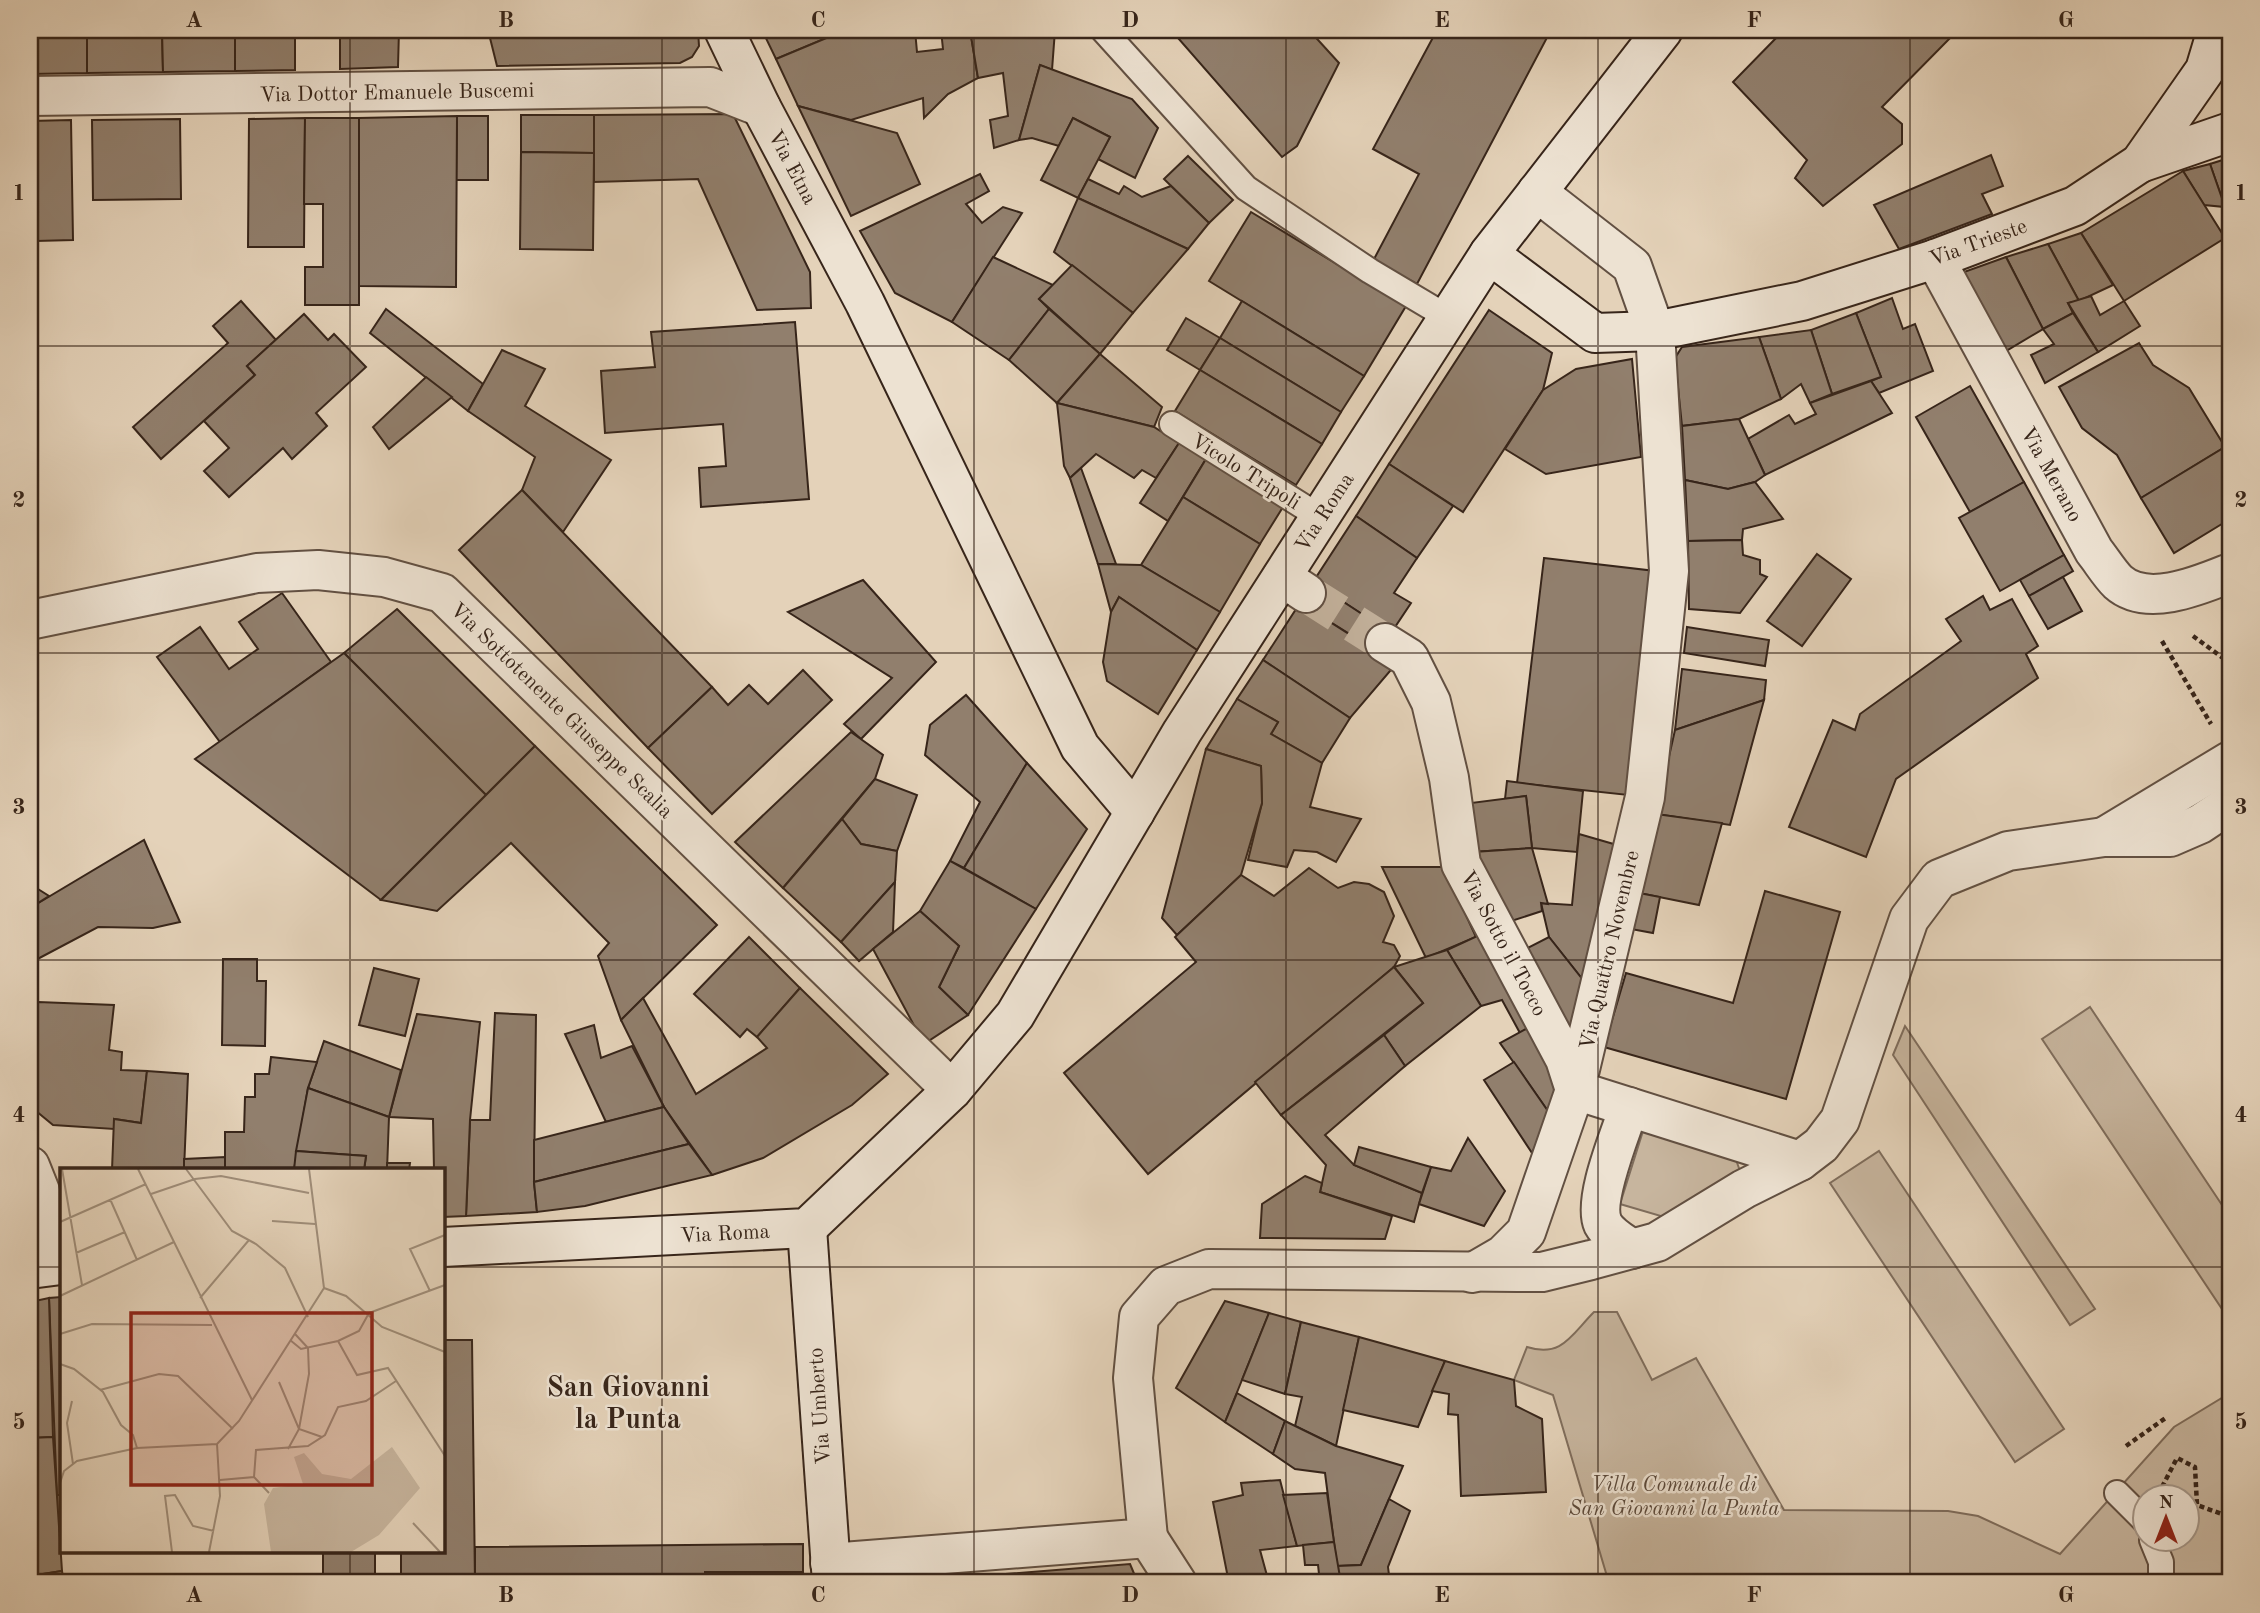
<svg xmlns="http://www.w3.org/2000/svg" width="2260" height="1613" viewBox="0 0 2260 1613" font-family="'Old Standard TT',serif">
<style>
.green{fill:#c7b59e;stroke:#7f6d5c;stroke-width:2;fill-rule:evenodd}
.building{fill:#917f6d;stroke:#37251a;stroke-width:2}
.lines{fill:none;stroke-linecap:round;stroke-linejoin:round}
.street-tunnel{stroke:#c1af99;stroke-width:38;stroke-dasharray:38 19;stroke-linecap:butt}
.lane-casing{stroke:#625042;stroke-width:28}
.street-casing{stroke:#625042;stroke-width:42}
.secondary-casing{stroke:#37251a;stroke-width:42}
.path{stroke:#37251a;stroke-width:4.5;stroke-dasharray:5 3.5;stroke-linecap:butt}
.lane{stroke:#ede2d2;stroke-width:24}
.street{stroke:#ede2d2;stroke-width:38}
.secondary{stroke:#ede2d2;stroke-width:38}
.grid{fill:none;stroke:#37251a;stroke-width:2;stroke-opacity:0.55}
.labels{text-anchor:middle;stroke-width:5;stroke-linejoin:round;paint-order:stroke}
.street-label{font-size:21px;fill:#37251a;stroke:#ede2d2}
.park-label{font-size:21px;font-style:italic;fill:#5b493b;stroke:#ede2d2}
.district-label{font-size:28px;font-weight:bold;fill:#37251a;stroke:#ede2d2}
.inset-road{fill:none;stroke:#9f8d79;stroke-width:2}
.view{fill:#8f2418;fill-opacity:0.15;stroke:#8f2418;stroke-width:3.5}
.inset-edge{fill:none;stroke:#37251a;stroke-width:3.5}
.neatline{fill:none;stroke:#37251a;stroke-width:2.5}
.grid-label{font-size:23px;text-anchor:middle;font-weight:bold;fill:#37251a}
</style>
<rect width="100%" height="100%" fill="#e4d2b9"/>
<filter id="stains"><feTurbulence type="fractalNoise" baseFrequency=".00286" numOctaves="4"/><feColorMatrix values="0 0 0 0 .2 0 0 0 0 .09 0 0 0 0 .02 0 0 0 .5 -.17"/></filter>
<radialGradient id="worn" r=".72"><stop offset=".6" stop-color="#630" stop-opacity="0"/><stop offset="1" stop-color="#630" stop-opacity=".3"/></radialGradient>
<g class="green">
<polygon points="2090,1007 2230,1217 2230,1303 2222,1309 2042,1039"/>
<polygon points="1905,1026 2095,1309 2070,1325 1893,1055"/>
<polygon points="1643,1131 1735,1157 1740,1171 1664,1217 1620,1204"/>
<polygon points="1879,1151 2064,1429 2015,1462 1830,1183"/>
<path d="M1594 1312H1617L1652 1380 1696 1358 1784 1510 1948 1511 1978 1516 2060 1554 2174 1427 2230 1393V1583H1609L1553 1395 1514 1380 1527 1347C1562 1358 1571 1335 1594 1312ZM2144 1498H2186V1540H2144Z"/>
</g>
<g class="building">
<polygon points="30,30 87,30 87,73 30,74"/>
<polygon points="87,30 162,30 163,72 87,73"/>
<polygon points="162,30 235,30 235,71 163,72"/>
<polygon points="235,30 295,30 295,70 235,71"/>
<polygon points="340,30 399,30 398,67 340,69"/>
<polygon points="488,30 698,30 699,46 692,57 680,63 497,66"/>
<polygon points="762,30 834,30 836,34 776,59"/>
<polygon points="879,30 915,30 917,52 943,49 941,30 970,30 978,78 948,94 924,118 923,98 851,120 798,106 776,59 836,34"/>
<polygon points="970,30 1055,30 1052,70 1040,65 1019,140 994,148 990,120 1008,116 1003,73 978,78"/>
<polygon points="1171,30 1309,30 1339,63 1297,146 1282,157"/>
<polygon points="1437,30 1453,36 1456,30 1551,30 1417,284 1373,261 1419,174 1373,149"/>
<polygon points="1799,30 1958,30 1882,107 1902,124 1902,144 1823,206 1795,178 1807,160 1733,82 1780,34"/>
<polygon points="1040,65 1132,99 1158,128 1135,178 1098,159 1110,137 1073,118 1059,146 1032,138 1019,140"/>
<polygon points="798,106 897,133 920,184 851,216"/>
<polygon points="733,114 810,272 811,308 757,310 698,179 594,182 594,115"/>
<polygon points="521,115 594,115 594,153 521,152"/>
<polygon points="457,116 488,116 488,180 456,180"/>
<polygon points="457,116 456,287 359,286 359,118"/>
<polygon points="305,118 304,247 248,247 249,119"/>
<polygon points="305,118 359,118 359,305 305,305 305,267 323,267 323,204 304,204"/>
<polygon points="1073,118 1110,137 1078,198 1041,180"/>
<polygon points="180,119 181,199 93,200 92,120"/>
<polygon points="71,120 73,240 36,241 38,213 30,213 30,121"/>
<polygon points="521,152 594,153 593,250 520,249"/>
<polygon points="1991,155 2003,186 1982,194 1992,214 1899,249 1874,205"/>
<polygon points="1188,156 1233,200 1209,223 1164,179"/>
<polygon points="2229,158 2230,158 2230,207 2225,207 2210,164"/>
<polygon points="2210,164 2225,207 2204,205 2183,171"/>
<polygon points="2183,171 2225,238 2124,301 2081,233"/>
<polygon points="980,174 989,191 966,204 982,223 1003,207 1022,213 952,322 895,293 860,231"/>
<polygon points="1088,179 1119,194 1124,186 1142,197 1171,186 1209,223 1188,249 1078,198"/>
<polygon points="1078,198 1188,249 1133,313 1054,252"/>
<polygon points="1251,212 1406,306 1364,376 1209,281"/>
<polygon points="2081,233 2113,285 2079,301 2048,244"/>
<polygon points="2048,244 2079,301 2068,303 2073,313 2043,329 2006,257"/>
<polygon points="993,257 1053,285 1039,299 1049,309 1009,360 952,322"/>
<polygon points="2006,257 2043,329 2006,351 1964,272"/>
<polygon points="1072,265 1133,313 1100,354 1039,299"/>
<polygon points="2091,296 2100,315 2124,301 2140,326 2098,352 2068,303"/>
<polygon points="1892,298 1903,329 1915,324 1933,371 1879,393 1871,381 1881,377 1856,313"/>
<polygon points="241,301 276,340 247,366 255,375 161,459 133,427 228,343 213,326"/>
<polygon points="1242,301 1364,376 1341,412 1220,338"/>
<polygon points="386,309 483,384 468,411 370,333"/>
<polygon points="1049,309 1100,354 1057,403 1009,360"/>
<polygon points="1489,310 1552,353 1543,390 1463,512 1389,464"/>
<polygon points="1856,313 1881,377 1832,394 1811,330"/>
<polygon points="2073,313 2098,352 2045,383 2031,355 2054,344 2043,329"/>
<polygon points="304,314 328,340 334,334 366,367 316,413 327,426 292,459 283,448 229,497 204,471 229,448 204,421 255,375 247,366"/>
<polygon points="1186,318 1220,338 1200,370 1167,350"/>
<polygon points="795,322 809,499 701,507 699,468 726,466 723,424 605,433 601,371 655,367 651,332"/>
<polygon points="1811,330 1832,394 1810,403 1801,384 1781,399 1759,337"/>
<polygon points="1759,337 1781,399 1739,419 1682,426 1675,358 1682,347"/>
<polygon points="1220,338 1341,412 1322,444 1200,370"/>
<polygon points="2139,343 2153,365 2189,388 2225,447 2141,498 2117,455 2082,428 2059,387"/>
<polygon points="502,350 545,369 525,406 611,460 563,532 522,490 535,457 468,411"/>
<polygon points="1100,354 1162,407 1154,427 1057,403"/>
<polygon points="1632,359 1641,457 1546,474 1505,449 1543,390 1576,369"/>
<polygon points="1200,370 1322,444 1296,485 1175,411"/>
<polygon points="426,377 452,397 389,449 373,427"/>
<polygon points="1871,381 1892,413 1765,475 1748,439 1789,415 1795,424 1816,414 1810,403"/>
<polygon points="1970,386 2024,482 1970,512 1916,417"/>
<polygon points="1057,403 1154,427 1179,443 1156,478 1142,470 1134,478 1096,454 1070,478 1064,466"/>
<polygon points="1739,419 1765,475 1755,482 1728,489 1685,480 1682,426"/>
<polygon points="1179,443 1206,459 1168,521 1140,503"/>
<polygon points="2225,447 2230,457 2230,519 2174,553 2141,498"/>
<polygon points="1206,459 1283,507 1260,544 1183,497"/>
<polygon points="1389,464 1453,506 1417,558 1356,516"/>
<polygon points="1081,468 1116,564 1098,564 1070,478"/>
<polygon points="1685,480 1728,489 1755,482 1783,519 1743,529 1742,540 1688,541"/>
<polygon points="2024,482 2064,555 2000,591 1959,518"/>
<polygon points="522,490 712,687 648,748 459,550"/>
<polygon points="1183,497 1260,544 1220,612 1141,565"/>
<polygon points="1356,516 1417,558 1394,593 1411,603 1391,633 1313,582"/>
<polygon points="1742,540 1743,555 1760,560 1760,574 1767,577 1740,613 1689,609 1688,541"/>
<polygon points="1817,554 1851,579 1802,646 1767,621"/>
<polygon points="2064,555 2073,571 2029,596 2020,580"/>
<polygon points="1544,558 1655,571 1628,795 1517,783"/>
<polygon points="1098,564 1141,565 1220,612 1197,650 1119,597 1111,612"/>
<polygon points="2063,577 2082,611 2048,629 2029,596"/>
<polygon points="863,580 936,662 861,739 844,724 892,678 788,612"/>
<polygon points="1313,582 1391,633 1380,653 1300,603"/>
<polygon points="282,593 331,662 220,742 157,657 200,627 229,669 258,649 239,622"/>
<polygon points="1983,596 1990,610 2012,599 2038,646 2026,654 2038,678 1896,779 1866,857 1789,827 1833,720 1855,730 1860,714 1961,641 1946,619"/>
<polygon points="1119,597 1197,650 1158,714 1107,681 1103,662 1111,612"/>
<polygon points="1300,603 1396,664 1350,718 1263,660"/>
<polygon points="397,609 535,746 486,795 344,653"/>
<polygon points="1687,627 1769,640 1765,666 1684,653"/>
<polygon points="344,653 486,795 381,900 195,759"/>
<polygon points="1263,660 1350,718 1322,763 1271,734 1278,722 1237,699"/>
<polygon points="1682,669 1766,680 1764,700 1675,730"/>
<polygon points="803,670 832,700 712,814 648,748 712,687 728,705 749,685 768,704"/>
<polygon points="966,695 1027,763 964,868 950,861 980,802 925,755 930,725"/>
<polygon points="1237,699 1278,722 1271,734 1322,763 1310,807 1361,819 1336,862 1317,852 1294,850 1287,867 1248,860 1262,803 1261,766 1206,749"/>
<polygon points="1764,700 1730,825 1656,814 1675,730"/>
<polygon points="851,732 883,755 875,779 783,888 735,842"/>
<polygon points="535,746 717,925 621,1020 598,956 609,943 511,843 437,911 381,900"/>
<polygon points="1206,749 1261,766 1262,803 1241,875 1177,935 1162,918"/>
<polygon points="1027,763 1087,829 1036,909 964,868"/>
<polygon points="875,779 917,795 897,851 861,844 842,819"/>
<polygon points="1507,781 1583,791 1577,852 1532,848 1526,796 1505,799"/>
<polygon points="1526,796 1532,848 1473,852 1463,804"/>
<polygon points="1656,814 1722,823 1699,905 1639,893"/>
<polygon points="842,819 861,844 897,851 895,882 841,942 783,888"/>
<polygon points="1579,834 1617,845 1583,980 1549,937 1541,903 1572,905"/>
<polygon points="144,840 180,922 153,928 98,927 30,963 30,908"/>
<polygon points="1532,848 1548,904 1541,903 1542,911 1502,924 1473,852"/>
<polygon points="950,861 1036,909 968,1015 939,987 959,946 920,911"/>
<polygon points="1382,867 1444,867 1476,937 1426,958"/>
<polygon points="1309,868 1338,888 1354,882 1369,884 1384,892 1394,916 1383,942 1394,945 1400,956 1394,967 1148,1174 1064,1073 1196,962 1175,937 1241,875 1274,896"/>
<polygon points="895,882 893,932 859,961 841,942"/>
<polygon points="30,884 49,896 30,908"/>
<polygon points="1765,891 1840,912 1786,1099 1604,1047 1626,973 1733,1003"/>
<polygon points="1639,893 1660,897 1653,933 1631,929"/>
<polygon points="920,911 959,946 939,987 968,1015 924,1044 873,949"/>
<polygon points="1488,931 1537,1023 1520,1033 1502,1000 1481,1006 1447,950"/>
<polygon points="749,937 800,988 757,1037 747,1029 740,1037 694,994"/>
<polygon points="1549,937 1583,980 1569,1046 1518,953"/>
<polygon points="1447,950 1481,1006 1405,1066 1384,1035 1423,1003 1394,967"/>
<polygon points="223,959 257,959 257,981 266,981 265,1046 222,1045"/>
<polygon points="1394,967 1423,1003 1281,1115 1255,1082"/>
<polygon points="374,968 419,979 405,1036 359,1025"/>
<polygon points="800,988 888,1074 852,1105 763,1158 712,1175 664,1107 621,1020 643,998 696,1094 767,1048 757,1037"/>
<polygon points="38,1002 114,1005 109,1050 122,1052 121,1070 147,1071 141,1123 114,1119 114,1129 53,1125 30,1106 30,1008"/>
<polygon points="495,1013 536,1015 534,1182 537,1212 466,1216 470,1120 490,1120"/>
<polygon points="417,1014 480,1022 470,1120 466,1216 443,1217 443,1170 434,1170 433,1119 389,1117"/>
<polygon points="1537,1023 1560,1066 1550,1114 1500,1043"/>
<polygon points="594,1025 601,1058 632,1046 664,1107 606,1122 565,1034"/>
<polygon points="1384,1035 1405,1066 1325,1135 1354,1165 1422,1193 1414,1222 1320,1192 1326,1165 1281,1115"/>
<polygon points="324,1041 401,1070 389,1117 308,1088"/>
<polygon points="271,1057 317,1062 308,1088 294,1170 225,1170 225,1132 244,1132 245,1097 255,1097 255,1074 269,1074"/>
<polygon points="1514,1062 1550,1114 1532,1153 1484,1080"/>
<polygon points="147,1071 188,1074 184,1170 112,1170 114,1119 141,1123"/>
<polygon points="308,1088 389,1117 387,1170 364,1170 366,1156 296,1151"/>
<polygon points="664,1107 689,1144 534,1182 534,1140"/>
<polygon points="1468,1138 1505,1191 1484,1226 1419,1204 1431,1167 1451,1171"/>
<polygon points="689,1144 712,1175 585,1206 537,1212 534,1182"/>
<polygon points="1359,1147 1431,1167 1422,1193 1354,1165"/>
<polygon points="296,1151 366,1156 364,1170 294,1170"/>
<polygon points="225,1157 225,1170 184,1170 184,1159"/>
<polygon points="387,1163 410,1163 409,1170 387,1170"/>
<polygon points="1305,1176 1322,1183 1320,1192 1392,1216 1385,1239 1260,1238 1262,1204"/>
<polygon points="61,1297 61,1495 57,1495 49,1298"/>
<polygon points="49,1298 53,1437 30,1438 30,1302"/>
<polygon points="1225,1301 1269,1313 1225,1422 1176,1388"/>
<polygon points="1269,1313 1301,1322 1285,1394 1242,1380"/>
<polygon points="1301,1322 1359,1337 1336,1446 1295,1426 1302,1397 1285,1394"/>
<polygon points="1359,1337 1445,1361 1418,1427 1343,1410"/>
<polygon points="443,1340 472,1340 475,1583 381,1583 401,1582 401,1552 443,1552"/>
<polygon points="1445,1361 1514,1380 1516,1406 1542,1419 1546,1492 1461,1496 1458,1415 1448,1414 1449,1394 1432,1391"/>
<polygon points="1237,1393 1285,1421 1273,1454 1225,1422"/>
<polygon points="1285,1421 1336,1446 1403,1466 1361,1565 1337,1566 1325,1473 1295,1469 1273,1454"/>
<polygon points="53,1437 62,1571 30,1576 30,1438"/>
<polygon points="1280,1480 1297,1546 1260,1550 1269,1583 1229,1583 1213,1502 1243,1495 1241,1483"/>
<polygon points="1327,1493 1334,1542 1297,1546 1283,1495"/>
<polygon points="1389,1499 1410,1511 1388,1567 1390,1583 1341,1583 1337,1566 1361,1565"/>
<polygon points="1334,1542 1341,1583 1320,1583 1318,1565 1305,1565 1303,1545"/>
<polygon points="803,1544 803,1572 705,1572 705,1580 475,1582 475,1547"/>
<rect x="323" y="1552" width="52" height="31"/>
<polygon points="1130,1564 1138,1583 968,1583 968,1577"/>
<polygon points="62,1571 64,1583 30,1583 30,1576"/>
<polygon points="705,1572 736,1572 724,1583 618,1583 705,1580"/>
<polygon points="736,1572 803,1572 804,1583 724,1583"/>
<polygon points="618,1581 618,1583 475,1582"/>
</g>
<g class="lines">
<polyline class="street-tunnel" points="1306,593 1385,643"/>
<g class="lane-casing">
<g id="lane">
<polyline points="1103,30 1246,188 1370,271 1449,318"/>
<polyline points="1172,424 1320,517"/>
<polyline points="2117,1493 2144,1520"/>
<polyline points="2152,1540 2161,1562 2161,1583"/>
</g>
</g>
<g class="street-casing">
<g id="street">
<polyline points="30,96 710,87 761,107"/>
<path d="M1935 259 2094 551C2102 561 2109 573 2118 582 2147 608 2200 585 2230 573"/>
<polyline points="1282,577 1306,593"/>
<polyline points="30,620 257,573 318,570 384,577 442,593 952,1090"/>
<polyline points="1385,643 1409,658 1431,702 1449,778 1461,864 1565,1059 1575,1090 1800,1161"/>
<polyline points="2104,837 2230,761"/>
<path d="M1629 1107C1621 1133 1592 1200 1603 1224 1609 1235 1622 1242 1632 1249"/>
<polyline points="30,1166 40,1191 51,1265"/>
<polyline points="1472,1273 1503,1255 1526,1232 1575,1090 1645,797 1669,571 1655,331 1632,266 1537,192"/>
<polyline points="1148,1538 1177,1583"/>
<polyline points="830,1563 1148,1538 1133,1378 1139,1317 1166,1286 1209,1269 1517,1272 1542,1272 1591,1260 1657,1242 1744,1189 1800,1161 1821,1145 1840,1120 1909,919 1939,879 2008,851 2104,837 2170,837 2200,824 2230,804"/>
</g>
</g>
<g class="secondary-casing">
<g id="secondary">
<polyline points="724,30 761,107 865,303 1080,747 1135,812"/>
<polyline points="2140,163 2230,132"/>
<polyline points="1489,254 1595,333 1655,331 1802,301 1935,259 2075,206 2140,163 2205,70 2217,30"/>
<polyline points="807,1228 832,1583"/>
<polyline points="443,1247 807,1228 952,1090 1015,1015 1182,732 1489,254 1663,30"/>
<polyline points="30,1269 61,1265"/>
</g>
</g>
<g class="path">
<polyline points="2193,636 2223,658 2230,655"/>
<polyline points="2162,641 2211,724"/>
<polyline points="2126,1446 2167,1417"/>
<polyline points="2162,1487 2177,1458 2195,1467 2197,1505 2230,1517"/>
</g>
<use href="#lane" class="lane"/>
<use href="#street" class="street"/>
<use href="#secondary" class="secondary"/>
</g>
<path class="grid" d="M350 30V1170M662 30V1583M974 30V1583M1286 30V1583M1598 30V1583M1910 30V1583M30 346H2230M30 653H2230M30 960H2230M30 1267H61M443 1267H2230M350 1552V1583"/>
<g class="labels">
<g class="street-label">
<text transform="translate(397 92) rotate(-1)" y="7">Via Dottor Emanuele Buscemi</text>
<text transform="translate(793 167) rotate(62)" y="7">Via Etna</text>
<text transform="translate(1978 242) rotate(-20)" y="7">Via Trieste</text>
<text transform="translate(1246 471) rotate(32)" y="7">Vicolo Tripoli</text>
<text transform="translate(2052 474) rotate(61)" y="7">Via Merano</text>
<text transform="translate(1324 512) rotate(-57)" y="7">Via Roma</text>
<text transform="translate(562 710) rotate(44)" y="7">Via Sottotenente Giuseppe Scalia</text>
<text transform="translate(1504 943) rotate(62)" y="7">Via Sotto il Tocco</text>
<text transform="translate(1609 950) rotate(-77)" y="7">Via Quattro Novembre</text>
<text transform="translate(725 1233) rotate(-3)" y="7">Via Roma</text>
<text transform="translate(819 1406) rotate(-94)" y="7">Via Umberto</text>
</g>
<g class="park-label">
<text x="1674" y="1491">Villa Comunale di<tspan x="1674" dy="24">San Giovanni la Punta</tspan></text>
</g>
<g class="district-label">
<text x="628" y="1396">San Giovanni<tspan x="628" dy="32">la Punta</tspan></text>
</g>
</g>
<g transform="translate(60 1168)">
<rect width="385" height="385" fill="#e4d2b9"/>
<path d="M332 279 360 320 319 367 291 384H211L204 336 213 320 243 316 234 289 244 285 262 306 291 311Z" fill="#c7b59e"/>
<path class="inset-road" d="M2 1 22 117M78 1 192 232M126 1 172 63 196 76 225 100 248 149M91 26 135 11 161 8 249 25M50 31 77 92M212 53 255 56M0 54 86 16M16 85 65 64M264 120 286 128 322 159 385 184M370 123 350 81 385 67M0 128 114 74M140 130 189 72M309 145 385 117M0 166 32 156 152 157M230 172 241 181 278 173 299 163 309 145M278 173 297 207 328 200 385 288M0 196 14 201 43 224 61 257 73 267 77 280M219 214 239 261 262 269M40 222 99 206 118 208 173 261M12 233 7 255 13 296M228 281 239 261 249 206 248 180 235 166M194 309 209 325M160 312 194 309 196 282 248 278 265 267 278 239 306 233 336 213M0 315 4 303 17 293 77 280 157 276 179 253 264 120 249 1M353 355 380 384M112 384 105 328 115 327 133 358 154 363M149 384 160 328 157 276"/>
<path class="view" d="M71 145H312V317H71Z"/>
<rect width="385" height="385" class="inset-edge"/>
</g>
<rect width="2260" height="1613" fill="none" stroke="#e4d2b9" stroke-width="77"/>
<g transform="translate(2166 1518)"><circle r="33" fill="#ede2d2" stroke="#a49688" stroke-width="2"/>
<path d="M0-5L12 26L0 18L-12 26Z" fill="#8f2418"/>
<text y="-10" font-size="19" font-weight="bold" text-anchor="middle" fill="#37251a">N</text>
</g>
<rect x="38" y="38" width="2184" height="1536" class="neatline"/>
<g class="grid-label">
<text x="194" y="27">A</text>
<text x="506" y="27">B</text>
<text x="818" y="27">C</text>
<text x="1130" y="27">D</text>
<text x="1442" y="27">E</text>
<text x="1754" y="27">F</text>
<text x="2066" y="27">G</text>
<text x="19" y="200">1</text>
<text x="2241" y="200">1</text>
<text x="19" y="507">2</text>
<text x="2241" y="507">2</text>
<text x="19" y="814">3</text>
<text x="2241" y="814">3</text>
<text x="19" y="1122">4</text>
<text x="2241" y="1122">4</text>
<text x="19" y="1429">5</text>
<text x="2241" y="1429">5</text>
<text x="194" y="1602">A</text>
<text x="506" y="1602">B</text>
<text x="818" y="1602">C</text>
<text x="1130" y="1602">D</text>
<text x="1442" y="1602">E</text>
<text x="1754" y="1602">F</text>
<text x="2066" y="1602">G</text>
</g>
<rect width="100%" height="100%" filter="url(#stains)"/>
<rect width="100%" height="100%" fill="url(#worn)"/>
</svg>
